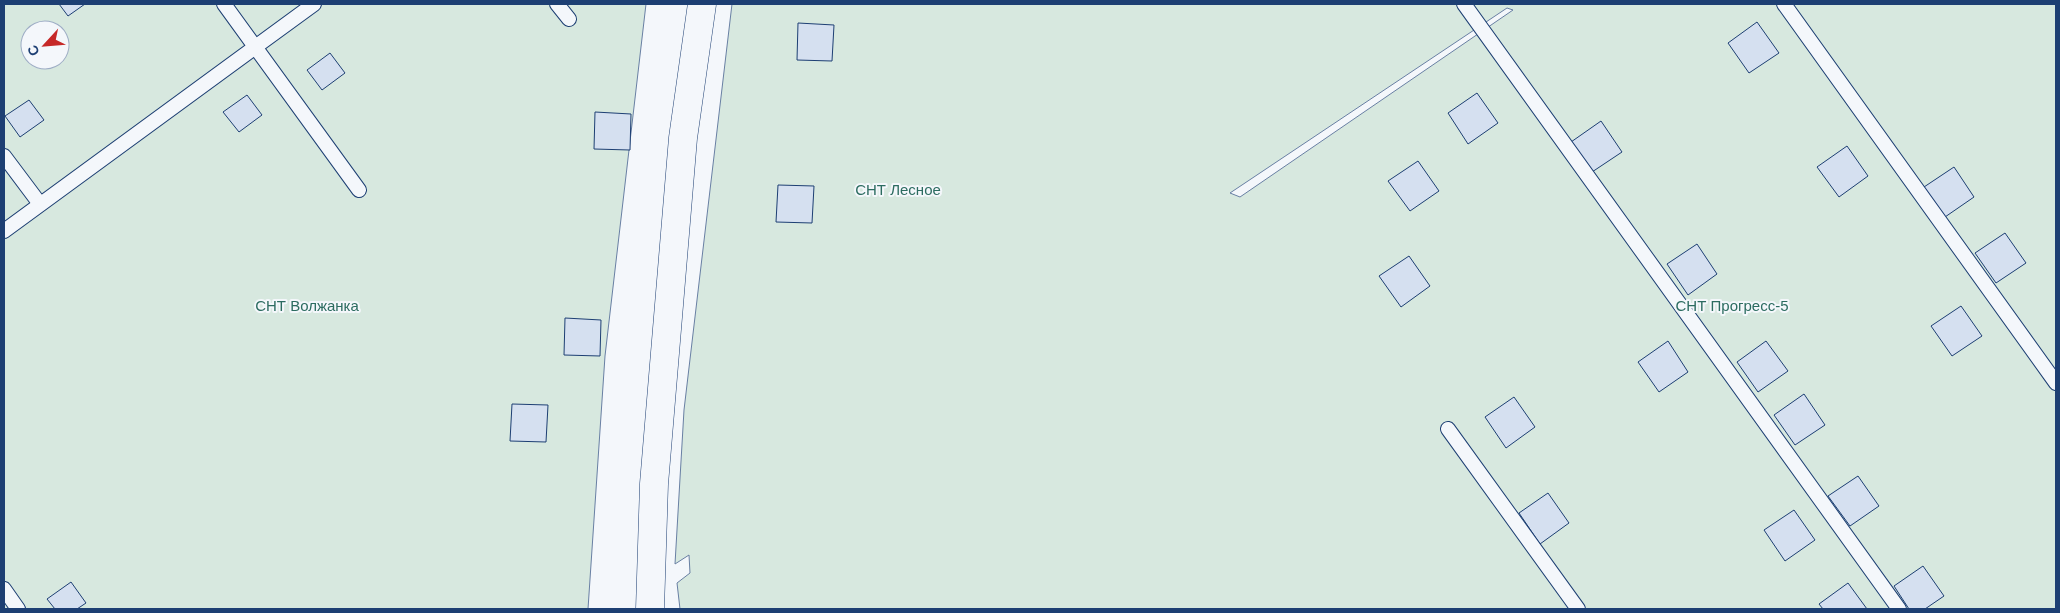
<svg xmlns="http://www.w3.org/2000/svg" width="2060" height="613" viewBox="0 0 2060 613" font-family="Helvetica,sans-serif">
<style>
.green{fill:#d7e8df;stroke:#687fa3;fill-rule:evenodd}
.building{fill:#d5e0f0;stroke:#1d3f73}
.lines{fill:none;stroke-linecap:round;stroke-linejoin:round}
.lane-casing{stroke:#1d3f73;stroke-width:16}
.secondary-casing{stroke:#1d3f73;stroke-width:29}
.lane{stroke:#f4f7fb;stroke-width:14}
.secondary{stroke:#f4f7fb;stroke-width:28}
.labels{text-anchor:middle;stroke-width:4;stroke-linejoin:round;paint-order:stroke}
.park-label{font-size:15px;fill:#2c6c60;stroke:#f4f7fb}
</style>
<rect width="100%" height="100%" fill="#f4f7fb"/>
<g class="green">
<path d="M4 4H646L605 356 588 609H4ZM30 30H60V60H30Z"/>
<path d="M732 4H2056V609H680L677 583 690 573 689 555 675 564 684 410ZM1507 8 1513 10 1240 197 1230 193Z"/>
</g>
<g class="building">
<polygon points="59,4 85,4 68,16"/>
<polygon points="1757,22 1779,53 1749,73 1728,43"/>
<polygon points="798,23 834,25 832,61 797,60"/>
<polygon points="330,53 345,73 322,90 307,70"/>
<polygon points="1477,93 1498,123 1468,144 1448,113"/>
<polygon points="247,95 262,115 239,132 223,112"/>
<polygon points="29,100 44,120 20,137 5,116"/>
<polygon points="595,112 631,114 630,150 594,149"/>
<polygon points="1601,121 1622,152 1592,172 1571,142"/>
<polygon points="1847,146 1868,176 1839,197 1817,167"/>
<polygon points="1418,161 1439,191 1410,211 1388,181"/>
<polygon points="1954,167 1974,197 1945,217 1924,187"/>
<polygon points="778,185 814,186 812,223 776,222"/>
<polygon points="2005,233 2026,263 1996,283 1975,253"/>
<polygon points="1697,244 1717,274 1688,295 1667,264"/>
<polygon points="1409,256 1430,286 1401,307 1379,276"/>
<polygon points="1961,306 1982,336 1952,356 1931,326"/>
<polygon points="565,318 601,320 600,356 564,355"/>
<polygon points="1668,341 1688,372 1659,392 1638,362"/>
<polygon points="1766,341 1788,371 1758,392 1737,362"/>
<polygon points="1804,394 1825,425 1795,445 1774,415"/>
<polygon points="1514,397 1535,427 1506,448 1485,417"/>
<polygon points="512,404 548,405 546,442 510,441"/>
<polygon points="1858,476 1879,506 1850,526 1828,496"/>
<polygon points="1548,493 1569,523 1540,544 1519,513"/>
<polygon points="1794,510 1815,540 1785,561 1764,530"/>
<polygon points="1923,566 1944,596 1925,609 1909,609 1894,586"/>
<polygon points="71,582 86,603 77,609 55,609 47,599"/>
<polygon points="1848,583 1867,609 1823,609 1819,604"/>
</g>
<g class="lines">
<g class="lane-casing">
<g id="lane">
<polyline points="224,4 359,190"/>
<polyline points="557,4 569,19"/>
<polyline points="1464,4 1899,609"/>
<polyline points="1784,4 2056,383"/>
<polyline points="4,156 40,204"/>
<polyline points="4,231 314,4"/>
<polyline points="1448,429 1578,609"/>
<polyline points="4,589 18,609"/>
</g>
</g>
<g class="secondary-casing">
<polyline id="secondary" points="650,609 654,484 683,138 702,4"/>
</g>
<use href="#lane" class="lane"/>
<use href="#secondary" class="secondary"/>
</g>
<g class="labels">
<g class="park-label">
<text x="898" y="195">СНТ Лесное</text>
<text x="307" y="311">СНТ Волжанка</text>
<text x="1732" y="311">СНТ Прогресс-5</text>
</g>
</g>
<rect width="2060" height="613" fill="none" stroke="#1d3f73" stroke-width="10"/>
<g transform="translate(45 45) rotate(244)"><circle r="24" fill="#f4f7fb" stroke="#9eadc5"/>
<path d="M0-4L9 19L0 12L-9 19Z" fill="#c62828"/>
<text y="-8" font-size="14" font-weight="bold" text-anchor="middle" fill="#1d3f73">С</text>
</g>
</svg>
